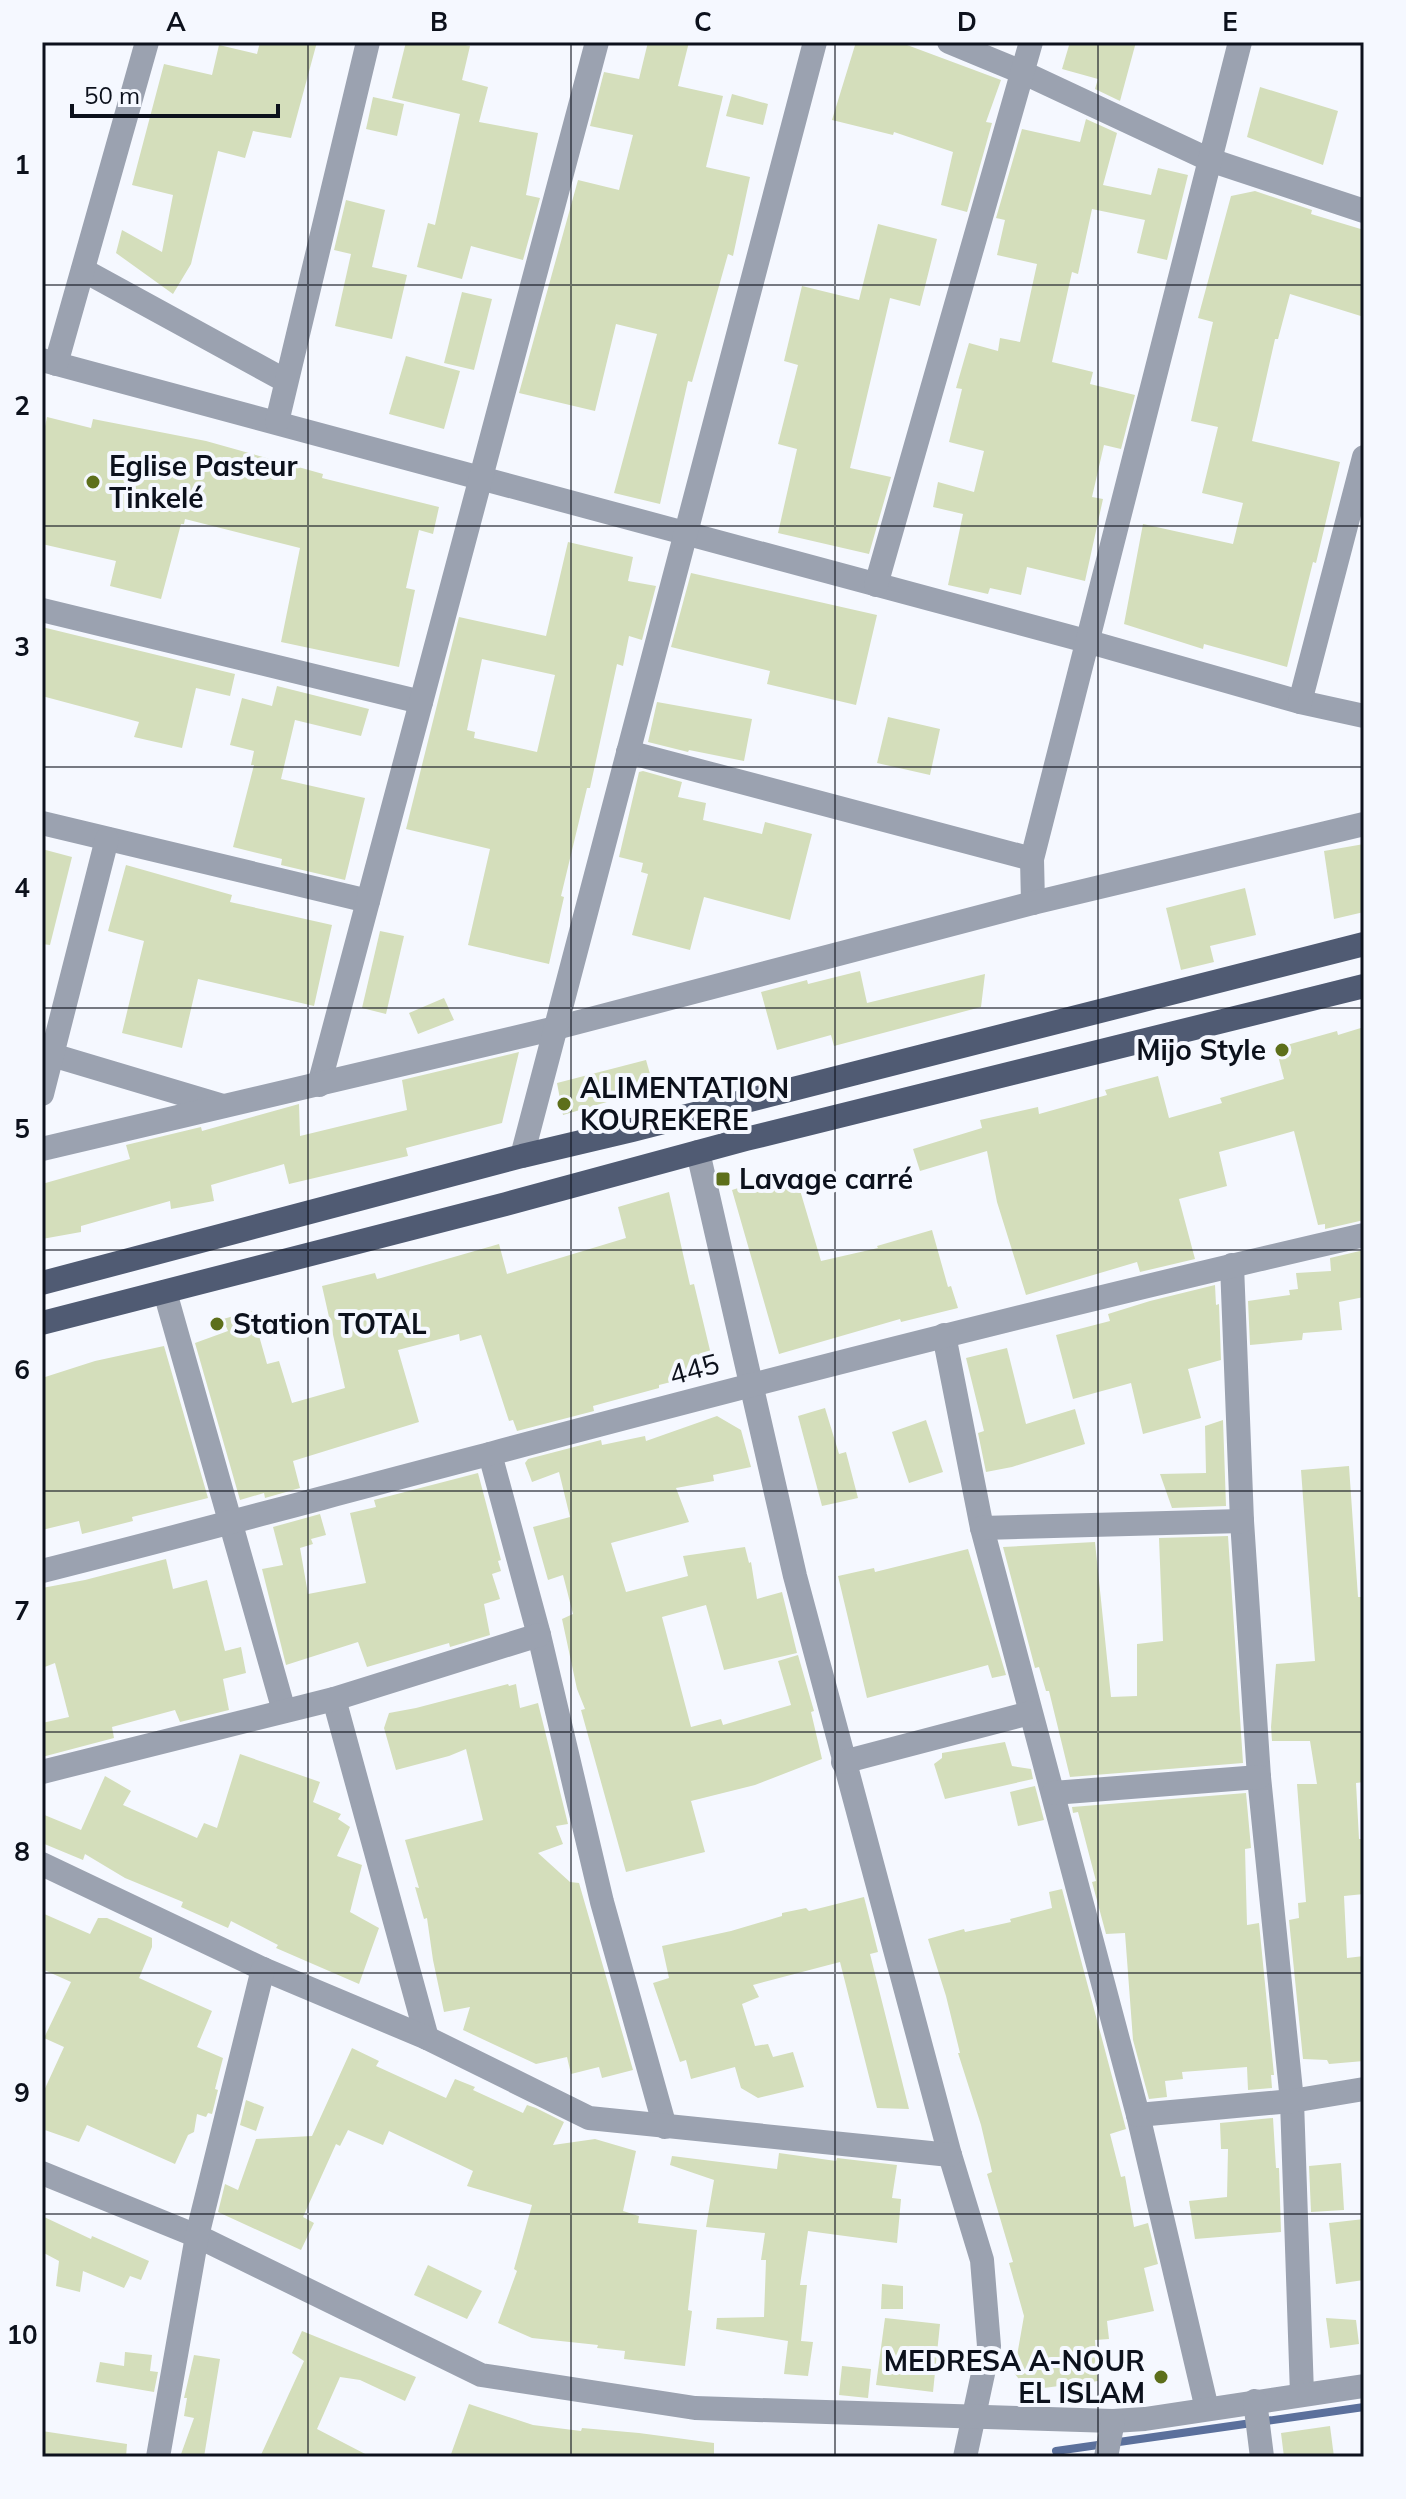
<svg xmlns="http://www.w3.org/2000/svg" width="1406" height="2499" viewBox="0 0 1406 2499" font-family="Mulish,sans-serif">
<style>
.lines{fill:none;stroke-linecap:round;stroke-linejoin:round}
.stream{stroke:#5b709c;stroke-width:8}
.building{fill:#d4debb;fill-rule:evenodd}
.minor{stroke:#9ba2b0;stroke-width:24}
.major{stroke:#505b73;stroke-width:24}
.grid{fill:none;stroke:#0c111c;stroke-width:2;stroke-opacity:0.55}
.poi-dot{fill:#5d6f1b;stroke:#f5f8ff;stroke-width:3}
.labels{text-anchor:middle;stroke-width:8;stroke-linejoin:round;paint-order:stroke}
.poi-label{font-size:28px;font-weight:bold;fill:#0c111c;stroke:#f5f8ff;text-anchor:start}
.street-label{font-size:28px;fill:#0c111c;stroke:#f5f8ff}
.neatline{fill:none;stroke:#0c111c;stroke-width:3}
.grid-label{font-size:26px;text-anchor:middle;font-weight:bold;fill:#0c111c}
</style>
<rect width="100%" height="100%" fill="#f5f8ff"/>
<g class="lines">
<polyline class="stream" points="1056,2451 1364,2407"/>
</g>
<g class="building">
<polygon points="260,42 317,42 291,138 253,131 245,158 218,151 191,264 173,294 116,253 122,230 162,252 173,195 132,185 164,64 212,75 219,45 257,54"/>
<polygon points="406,42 452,42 470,46 462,80 488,87 479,122 538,133 526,195 540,198 523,260 471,246 462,279 417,267 428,223 435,225 460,114 392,98"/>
<polygon points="648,42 689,42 678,86 723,96 706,167 750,177 733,256 728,254 692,382 688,381 660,504 614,493 657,334 616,324 595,411 519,393 578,180 619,190 633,135 590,126 604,72 639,79"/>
<polygon points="856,42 899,42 1001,80 986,122 992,123 967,212 941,205 953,152 894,132 893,135 832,120"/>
<polygon points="1070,42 1136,42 1120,101 1095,89 1098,79 1062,69"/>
<polygon points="1260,87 1338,111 1323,165 1247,137"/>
<polygon points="732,94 768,104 763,125 726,116"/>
<polygon points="373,97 404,104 397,136 366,129"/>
<polygon points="1086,119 1117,133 1103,185 1151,195 1158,168 1188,175 1167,260 1137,253 1145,220 1092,209 1078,274 1072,272 1052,362 1093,372 1090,384 1135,395 1121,449 1104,445 1092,497 1103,499 1085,581 1027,567 1021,595 990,588 988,594 948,585 963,514 933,507 938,482 974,492 984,451 949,442 962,389 956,388 969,343 998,351 1000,338 1020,342 1037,264 997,255 1005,220 996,218 1022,129 1080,142"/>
<polygon points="1255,191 1312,210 1311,214 1364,230 1364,317 1290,294 1278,339 1275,339 1252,441 1340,462 1316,563 1313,562 1287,667 1204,644 1203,649 1124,624 1143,524 1233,544 1243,503 1202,493 1218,427 1191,421 1213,322 1198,318 1231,196"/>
<polygon points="346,200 385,210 372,267 407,275 392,339 335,326 351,254 334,250"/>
<polygon points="878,224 937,239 920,306 890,298 850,468 891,477 869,554 778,533 797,449 778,444 798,365 784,361 802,286 859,300"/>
<polygon points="462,292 492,299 474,370 444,363"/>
<polygon points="406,356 460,371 444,429 389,414"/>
<polygon points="47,417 91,428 93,419 206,441 323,474 322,478 439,507 433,534 419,530 406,588 415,590 399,667 281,642 300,548 185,519 184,524 181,524 161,599 110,586 116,561 42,544 42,440"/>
<path d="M568 542 633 557 628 581 656 586 642 640 629 636 623 666 617 664 590 788H587L561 896 564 897 549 964 468 945 490 849 406 829 459 617 546 636ZM482 659 555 675 537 752 474 738 475 732 467 730Z"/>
<polygon points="691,573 877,615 856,705 767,684 770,671 671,647"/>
<polygon points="42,627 235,674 230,696 196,688 182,748 134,737 139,722 42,696"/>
<polygon points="277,686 369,709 361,736 295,720 281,779 365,798 345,880 281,865 282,859 233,847 254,765 251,765 254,751 230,745 242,698 272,706"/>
<polygon points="657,702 752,719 744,761 689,750 688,752 648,742"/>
<polygon points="888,717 940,729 930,775 877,763"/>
<polygon points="643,771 682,782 678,797 706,803 703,820 762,834 765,822 812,834 790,920 704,897 690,950 632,935 648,874 641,872 643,863 619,857 639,772"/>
<polygon points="1364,844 1364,912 1334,919 1324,851"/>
<polygon points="42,849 72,857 50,945 42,944"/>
<polygon points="126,865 232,895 230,902 332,925 314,1006 198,979 182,1048 122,1033 144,941 108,931"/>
<polygon points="1245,888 1256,935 1210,946 1214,962 1181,970 1166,908"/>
<polygon points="380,931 404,936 386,1014 362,1008"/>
<polygon points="860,971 867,1003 985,974 981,1007 834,1046 831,1035 777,1050 761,992 807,980 808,984"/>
<polygon points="444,998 454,1020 418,1034 409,1013"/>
<polygon points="1364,1027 1364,1220 1325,1229 1325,1224 1318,1225 1294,1131 1219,1152 1227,1186 1179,1199 1195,1259 1140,1272 1137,1262 1026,1295 997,1202 987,1151 920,1171 913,1149 982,1128 980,1120 1038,1107 1039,1114 1107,1095 1105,1090 1158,1076 1169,1118 1222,1103 1220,1098 1284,1079 1276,1048 1337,1031 1338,1035"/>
<polygon points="519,1052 502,1123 406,1148 408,1156 289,1184 284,1164 211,1185 214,1201 171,1209 170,1201 81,1226 81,1232 42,1239 42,1184 130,1159 126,1145 201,1127 202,1131 299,1104 300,1136 407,1110 402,1080"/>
<polygon points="646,1060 654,1088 563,1115 557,1083"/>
<polygon points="794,1170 821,1261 878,1248 877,1246 932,1230 948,1287 951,1286 958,1308 901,1322 900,1319 779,1354 732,1190"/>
<polygon points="669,1192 690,1285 694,1284 715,1371 659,1385 659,1388 593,1406 594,1411 517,1431 513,1420 509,1421 481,1335 460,1341 459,1334 398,1350 419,1422 293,1461 300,1488 265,1498 264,1493 240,1500 195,1343 228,1331 223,1319 252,1311 267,1364 279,1361 292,1403 345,1388 322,1286 375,1273 377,1279 381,1278 499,1244 507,1274 626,1238 618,1207"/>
<polygon points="1364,1250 1364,1297 1339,1302 1342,1330 1303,1333 1302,1340 1250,1345 1248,1301 1290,1295 1289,1290 1298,1289 1296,1273 1331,1271 1330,1258"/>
<polygon points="1215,1285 1216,1305 1219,1304 1221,1360 1188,1369 1201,1418 1143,1434 1131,1383 1073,1399 1056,1335 1110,1321 1108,1314 1150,1301"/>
<polygon points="164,1346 208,1498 132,1517 133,1521 82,1534 79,1521 42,1530 42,1378 95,1361"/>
<polygon points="1007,1348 1026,1424 1075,1409 1085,1444 1012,1467 986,1472 978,1433 984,1431 966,1358"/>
<polygon points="825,1408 839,1454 846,1452 858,1498 822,1506 798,1416"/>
<polygon points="717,1416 741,1430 751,1467 713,1475 714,1481 676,1488 689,1522 611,1543 626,1592 688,1576 683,1556 745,1547 749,1563 751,1562 757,1599 782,1592 797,1653 724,1670 706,1605 662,1617 691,1727 721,1719 723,1725 791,1705 778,1661 798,1655 814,1711 811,1712 822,1759 755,1785 691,1801 705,1852 626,1872 581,1710 585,1709 577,1689 562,1619 573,1614 563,1575 548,1580 533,1527 570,1517 559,1472 532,1482 525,1463 528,1459 601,1440 602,1445 645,1436 646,1441"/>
<polygon points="926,1420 943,1472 909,1483 892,1432"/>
<polygon points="1223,1420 1226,1506 1172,1508 1160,1474 1206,1473 1205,1426"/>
<polygon points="1349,1466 1358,1597 1364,1597 1364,1782 1356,1783 1359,1839 1364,1839 1364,1894 1344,1896 1347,1958 1364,1956 1364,2061 1329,2064 1327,2060 1303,2059 1289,1920 1299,1918 1298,1903 1306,1902 1297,1784 1317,1784 1310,1741 1272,1741 1271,1727 1276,1664 1315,1661 1301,1470"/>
<polygon points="478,1473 501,1560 498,1561 501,1571 492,1574 500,1599 484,1604 490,1635 450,1647 449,1643 367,1667 358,1642 286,1665 262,1569 283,1565 273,1527 320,1514 326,1535 311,1539 313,1544 300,1548 308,1594 366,1583 350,1513 376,1507 374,1500"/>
<polygon points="1228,1536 1243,1763 1070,1777 1049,1691 1046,1691 1039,1667 1035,1668 1003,1547 1095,1542 1111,1697 1137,1696 1137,1644 1163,1641 1159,1538"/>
<polygon points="968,1549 1006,1675 992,1678 988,1665 867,1698 838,1576 874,1568 875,1572"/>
<polygon points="166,1559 173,1589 207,1580 225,1651 241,1647 246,1673 223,1679 229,1710 180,1722 175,1710 112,1727 114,1738 42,1757 42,1723 69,1717 55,1663 42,1668 42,1588 85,1580"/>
<polygon points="508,1684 509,1686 516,1684 520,1708 538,1703 568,1824 556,1826 563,1844 538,1853 570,1882 579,1883 633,2070 602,2078 599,2067 571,2074 567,2057 536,2064 463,2030 470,2007 444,2012 433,1960 427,1918 424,1919 415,1887 419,1888 405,1840 483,1820 466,1749 449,1756 396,1770 384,1728 389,1713 416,1708"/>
<polygon points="1005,1742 1012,1766 1031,1769 1033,1779 945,1799 934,1764 942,1758 942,1753"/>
<polygon points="240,1754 320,1782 313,1802 341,1814 338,1819 350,1827 337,1856 362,1865 350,1912 379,1928 359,1984 276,1948 278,1945 231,1921 228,1928 181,1907 183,1902 125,1878 85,1854 83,1860 42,1843 42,1814 81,1830 105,1776 131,1791 123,1805 197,1838 204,1823 217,1828"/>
<polygon points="1035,1786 1044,1820 1018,1826 1010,1792"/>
<polygon points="1246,1793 1251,1848 1245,1849 1247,1925 1259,1923 1274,2075 1271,2075 1272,2088 1248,2090 1247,2067 1182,2072 1183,2079 1165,2081 1167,2097 1149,2099 1133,2040 1125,1933 1106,1934 1092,1882 1096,1881 1078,1812 1073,1813 1072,1807"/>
<polygon points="1062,1889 1126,2129 1110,2134 1121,2177 1125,2176 1134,2227 1148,2223 1158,2264 1144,2268 1154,2311 1107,2321 1109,2339 1095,2340 1098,2381 1028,2390 1014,2373 1024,2316 1009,2263 1013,2262 987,2174 992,2172 981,2125 958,2053 960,2053 946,1996 928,1939 964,1929 965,1932 1011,1922 1010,1919 1052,1908 1049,1892"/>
<polygon points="864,1897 878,1952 870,1954 909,2109 877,2108 840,1962 753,1985 759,1997 742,2004 755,2046 768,2044 773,2057 793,2052 804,2087 758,2098 741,2088 735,2067 691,2079 686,2060 680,2062 653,1983 669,1978 662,1946 731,1931 782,1916 782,1913 806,1908 809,1911"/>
<polygon points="42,1913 90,1934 98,1918 107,1918 152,1938 152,1947 139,1978 212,2011 197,2047 223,2058 215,2089 218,2090 212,2114 208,2113 206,2117 197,2114 194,2132 188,2135 175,2164 87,2125 79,2142 42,2129 42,2095 64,2047 44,2038 71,1982 42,1969"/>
<polygon points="352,2048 379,2061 376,2066 446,2098 455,2079 475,2087 473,2090 523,2113 527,2105 536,2108 564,2122 553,2145 595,2139 636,2151 623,2211 639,2216 638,2223 697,2230 688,2310 692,2311 685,2366 624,2359 625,2351 597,2348 598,2345 532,2338 498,2323 517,2271 514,2269 532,2205 467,2186 473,2171 389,2131 383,2145 348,2130 340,2146 336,2144 303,2217 314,2223 301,2250 218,2212 225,2184 238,2190 256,2139 312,2136"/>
<polygon points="246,2100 264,2107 256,2131 240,2125"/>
<polygon points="1273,2118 1276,2168 1279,2168 1281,2232 1195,2239 1189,2201 1227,2197 1228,2149 1221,2149 1220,2123"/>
<polygon points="779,2153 836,2161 837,2158 897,2165 892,2198 901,2199 897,2243 808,2231 800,2285 807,2285 801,2341 813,2342 808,2376 784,2374 788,2341 716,2329 717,2318 764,2317 766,2260 761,2260 765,2233 706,2227 714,2180 670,2165 672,2156 777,2169"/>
<polygon points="1341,2163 1344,2210 1311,2212 1309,2166"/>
<polygon points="42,2216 91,2239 92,2236 149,2261 141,2280 130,2276 124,2288 83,2271 80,2292 56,2286 59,2261 42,2252"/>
<polygon points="1364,2219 1364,2280 1336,2284 1329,2223"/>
<polygon points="428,2265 482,2291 467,2319 414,2295"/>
<polygon points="882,2284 903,2286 903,2309 881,2309"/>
<polygon points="885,2318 940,2324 933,2392 876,2385"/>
<polygon points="1326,2318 1356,2320 1359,2344 1330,2348"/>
<polygon points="302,2331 416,2377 405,2401 360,2380 340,2377 317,2429 371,2457 260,2457 304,2361 292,2353"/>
<polygon points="125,2352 152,2355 150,2371 158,2372 154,2392 96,2382 100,2362 124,2366"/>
<polygon points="194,2355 220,2359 204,2457 180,2457 194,2418 184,2416 187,2398 184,2398"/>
<polygon points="842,2366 871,2369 868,2398 839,2395"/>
<polygon points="469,2404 533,2425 581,2431 582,2428 639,2433 714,2443 714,2457 450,2457"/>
<polygon points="1330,2426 1334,2457 1284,2457 1281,2433"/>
<polygon points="42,2431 127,2444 126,2457 42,2457"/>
</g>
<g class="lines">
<g class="minor">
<polyline points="949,42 1024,73 1210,160 1364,211"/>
<polyline points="83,270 286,381"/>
<polyline points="42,360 1086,641 1300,702 1364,716"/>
<polyline points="56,364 147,42"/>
<polyline points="277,422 368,42"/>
<polyline points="876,585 1031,42"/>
<polyline points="42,610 421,702"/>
<polyline points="1300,702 1364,457"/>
<polyline points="628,752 1032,859"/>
<polyline points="42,823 368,901"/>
<polyline points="1033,903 1032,859 1240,42"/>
<polyline points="42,1052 223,1106"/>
<polyline points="319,1085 597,42"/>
<polyline points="42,1094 107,839"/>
<polyline points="42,1149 556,1028 1033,903 1364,824"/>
<polyline points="698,1152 795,1576 950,2155 982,2260 989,2346 965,2457"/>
<polyline points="522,1156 815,42"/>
<polyline points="1232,1265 1242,1521 1259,1777 1292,2101 1302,2394"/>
<polyline points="165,1292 284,1711"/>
<polyline points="944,1335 982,1528 1138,2115 1207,2409"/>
<polyline points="490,1454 539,1635 602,1902 665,2127"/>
<polyline points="982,1528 1242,1521"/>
<path d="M42 1571C193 1533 343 1492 493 1453 782 1376 1072 1302 1364 1235"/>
<polyline points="334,1699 427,2038"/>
<polyline points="843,1762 1030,1713"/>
<polyline points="42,1772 334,1699 539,1635"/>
<polyline points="1053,1793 1259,1777"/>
<polyline points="42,1864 263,1969 427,2038 589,2118 950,2155"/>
<polyline points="1138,2115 1292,2101 1364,2089"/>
<polyline points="42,2173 197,2236 481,2375 695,2408 1113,2421 1145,2419 1364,2386"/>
<polyline points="1255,2401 1262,2457"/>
<polyline points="158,2457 197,2236 263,1969"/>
<polyline points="1106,2457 1113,2421"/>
</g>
<g class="major">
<polyline points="42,1283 522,1156 632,1130 1364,944"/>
<polyline points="42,1323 506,1204 746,1139 1364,986"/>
</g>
</g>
<path class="grid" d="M308 42V2457M571 42V2457M835 42V2457M1098 42V2457M42 285H1364M42 526H1364M42 767H1364M42 1008H1364M42 1250H1364M42 1491H1364M42 1732H1364M42 1973H1364M42 2214H1364"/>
<g class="poi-dot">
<circle cx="93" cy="482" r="8"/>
<circle cx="1282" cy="1050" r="8"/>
<circle cx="564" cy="1104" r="8"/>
<rect x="715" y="1171" width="16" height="16" rx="4"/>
<circle cx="217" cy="1324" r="8"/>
<circle cx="1161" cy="2377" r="8"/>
</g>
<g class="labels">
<g class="poi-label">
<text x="109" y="476">Eglise Pasteur<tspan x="109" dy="32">Tinkelé</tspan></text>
<text x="1266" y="1060" text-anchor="end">Mijo Style</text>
<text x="580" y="1098">ALIMENTATION<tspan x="580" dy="32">KOUREKERE</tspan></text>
<text x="739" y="1189">Lavage carré</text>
<text x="233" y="1334">Station TOTAL</text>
<text x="1145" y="2371" text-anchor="end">MEDRESA A-NOUR<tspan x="1145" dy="32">EL ISLAM</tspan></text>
</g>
<g class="street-label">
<text transform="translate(694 1369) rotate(-15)" y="10">445</text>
</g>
</g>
<rect width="1406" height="2499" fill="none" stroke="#f5f8ff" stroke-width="88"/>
<path d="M72 104v12h206v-12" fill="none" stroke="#0c111c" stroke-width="4"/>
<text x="84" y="104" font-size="24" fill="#0c111c" stroke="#f5f8ff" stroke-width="6" paint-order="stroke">50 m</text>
<rect x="44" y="44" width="1318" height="2411" class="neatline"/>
<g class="grid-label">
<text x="176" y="31">A</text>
<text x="439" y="31">B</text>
<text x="703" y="31">C</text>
<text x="967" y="31">D</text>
<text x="1230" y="31">E</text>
<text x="22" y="174">1</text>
<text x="22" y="415">2</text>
<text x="22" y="656">3</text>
<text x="22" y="897">4</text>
<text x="22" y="1138">5</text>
<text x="22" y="1379">6</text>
<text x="22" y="1620">7</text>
<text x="22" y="1861">8</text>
<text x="22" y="2102">9</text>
<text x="22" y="2344">10</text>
</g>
</svg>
